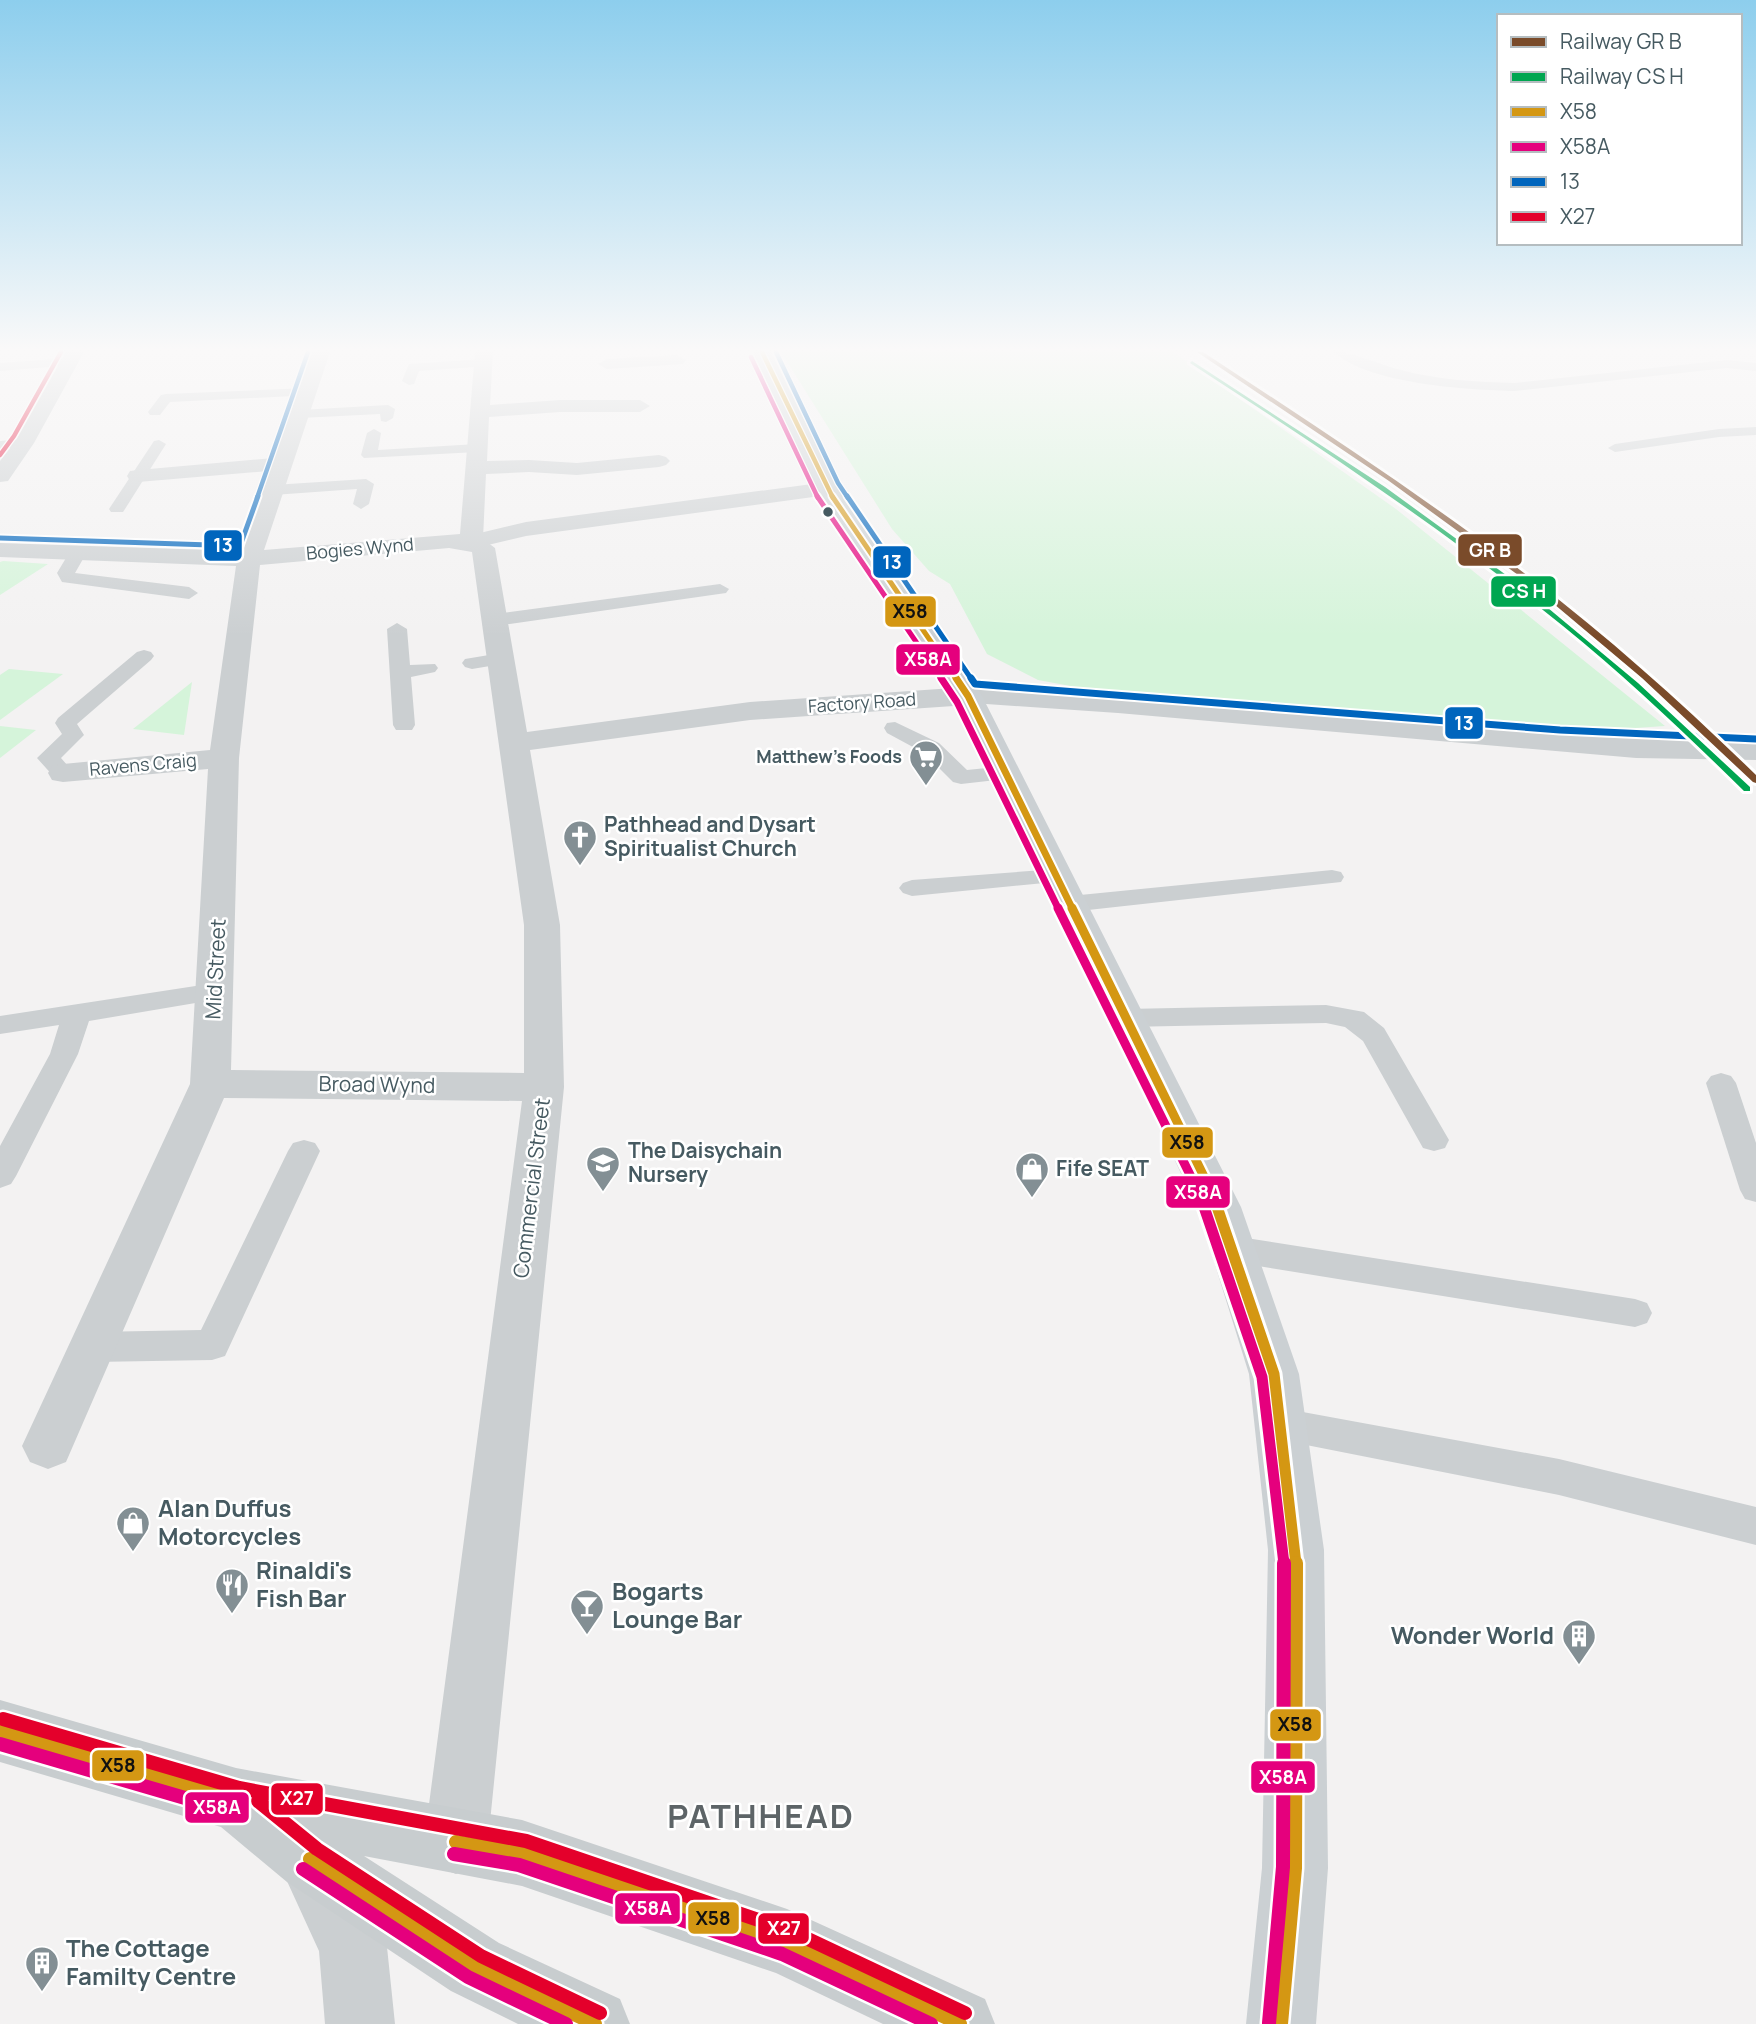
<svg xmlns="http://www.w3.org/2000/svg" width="1756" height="2024" viewBox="0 0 1756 2024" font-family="Manrope,sans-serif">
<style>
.green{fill:#d5f4da}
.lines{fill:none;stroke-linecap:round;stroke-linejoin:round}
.service{fill:#cbcfd1;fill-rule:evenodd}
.pedestrian{fill:#cbcfd1;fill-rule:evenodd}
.minor{fill:#cbcfd1;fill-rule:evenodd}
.tertiary{fill:#cbcfd1;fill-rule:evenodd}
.secondary{fill:#cbd0d3;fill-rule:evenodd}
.primary{fill:#c8cdcf;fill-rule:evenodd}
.bus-1-far5-casing{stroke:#fff;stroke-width:7}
.bus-1-far4-casing{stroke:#fff;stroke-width:9}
.bus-1-far3-casing{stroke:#fff;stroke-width:11}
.bus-1-far2-casing{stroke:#fff;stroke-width:14}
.bus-1-far1-casing{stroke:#fff;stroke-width:17}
.bus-1-casing{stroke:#fff;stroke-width:19}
.bus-2-far5-casing{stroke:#fff;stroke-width:7}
.bus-2-far4-casing{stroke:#fff;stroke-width:9}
.bus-2-far3-casing{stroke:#fff;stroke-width:11}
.bus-2-far2-casing{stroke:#fff;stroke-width:14}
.bus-2-far1-casing{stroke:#fff;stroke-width:17}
.bus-2-casing{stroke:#fff;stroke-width:19}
.bus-3-far2-casing{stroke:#fff;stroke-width:7}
.bus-3-far1-casing{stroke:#fff;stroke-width:9}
.bus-3-casing{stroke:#fff;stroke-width:11}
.bus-4-far1-casing{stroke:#fff;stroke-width:7}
.bus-4-casing{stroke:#fff;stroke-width:19}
.bus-1-far5{stroke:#d49713;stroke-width:4.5}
.bus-1-far4{stroke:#d49713;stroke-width:5}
.bus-1-far3{stroke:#d49713;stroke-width:7}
.bus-1-far2{stroke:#d49713;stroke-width:9}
.bus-1-far1{stroke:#d49713;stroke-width:11}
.bus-1{stroke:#d49713;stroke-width:14}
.bus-2-far5{stroke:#e5007d;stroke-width:4.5}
.bus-2-far4{stroke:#e5007d;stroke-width:5}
.bus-2-far3{stroke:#e5007d;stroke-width:7}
.bus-2-far2{stroke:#e5007d;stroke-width:9}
.bus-2-far1{stroke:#e5007d;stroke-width:11}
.bus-2{stroke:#e5007d;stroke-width:14}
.bus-3-far2{stroke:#0065bd;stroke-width:4.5}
.bus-3-far1{stroke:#0065bd;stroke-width:5}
.bus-3{stroke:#0065bd;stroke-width:7}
.bus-4-far1{stroke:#e4002b;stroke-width:4.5}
.bus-4{stroke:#e4002b;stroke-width:14}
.rail-1-casing{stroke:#fff;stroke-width:6}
.rail-2-casing{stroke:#fff;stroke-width:6}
.rail-1{fill:#7a4b2a;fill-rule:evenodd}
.rail-2{fill:#00a651;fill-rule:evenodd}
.bus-dot{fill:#465a61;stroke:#fff;stroke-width:2.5}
.labels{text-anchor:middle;stroke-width:5;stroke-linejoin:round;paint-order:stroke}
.far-street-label{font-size:18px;fill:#465a61;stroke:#fff}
.far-poi-label{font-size:18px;font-weight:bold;fill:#465a61;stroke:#fff;text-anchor:end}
.poi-label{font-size:21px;font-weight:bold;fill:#465a61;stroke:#fff;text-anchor:start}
.street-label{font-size:21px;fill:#465a61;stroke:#fff}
.near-poi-label{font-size:24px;font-weight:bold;fill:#465a61;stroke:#fff;text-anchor:start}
.near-district-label{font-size:33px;font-weight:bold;letter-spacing:2px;fill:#5d6467;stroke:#fff}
.line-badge{stroke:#fff;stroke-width:2.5}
.badge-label{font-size:19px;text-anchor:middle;font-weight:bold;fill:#fff}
.pale-badge-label{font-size:19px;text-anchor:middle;font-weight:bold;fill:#111}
</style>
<rect width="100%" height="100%" fill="#f3f2f2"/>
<g class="green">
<polygon points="781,352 1173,352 1396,509 1665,726 1575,732 1108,693 1038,680 987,654 950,584 929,571 892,529"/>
<polygon points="3,561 48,564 0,595 0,562"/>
<polygon points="9,669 63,674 0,720 0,675"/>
<polygon points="192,682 184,735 133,729"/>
<polygon points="0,726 36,730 0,758"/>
</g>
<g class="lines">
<g class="service">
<path d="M1334 352C1357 352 1378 365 1401 370 1438 380 1477 382 1515 383L1727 360 1756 363V371L1727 368 1515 391C1469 390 1368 384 1334 352Z"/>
<polygon points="69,358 76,362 74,365 0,371 0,363"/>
<polygon points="483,359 488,360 488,366 419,371 414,384 409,385 402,381 409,364"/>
<polygon points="308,388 313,389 313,395 170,402 160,415 150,415 148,412 161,395 166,394"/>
<polygon points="388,405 395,409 393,418 386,422 381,421 380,414 300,418 293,414 300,410"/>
<polygon points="1756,427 1756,435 1719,437 1615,452 1608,448 1615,444 1719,429"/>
<polygon points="374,429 381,433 378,450 477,444 484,448 477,452 364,458 361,455 367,433"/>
<polygon points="24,439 29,440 31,443 29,446 0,449 0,441"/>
<polygon points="159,440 166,444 125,509 123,512 111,512 109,509 154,441"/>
<polygon points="366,479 374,484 369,504 361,509 353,504 357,489 273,495 265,490 273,485"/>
<polygon points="78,547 87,552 75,573 189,587 198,593 189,599 62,582 57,573 72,548"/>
<polygon points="720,584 729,589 726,593 495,626 486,620 495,614"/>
<polygon points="397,623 407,629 410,665 435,664 438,668 435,672 411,677 415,725 412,730 396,730 393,725 387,629"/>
<polygon points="144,650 151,652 154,656 151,660 77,724 84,735 61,758 74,773 71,778 55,778 37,758 62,734 55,723 58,718 137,652"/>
<polygon points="501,653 508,655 511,659 508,663 472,669 465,667 462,663 465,659"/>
<polygon points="895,722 939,743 967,770 1006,766 1014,768 1017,773 1014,778 961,784 953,782 924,753 887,733 884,728 887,723"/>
<polygon points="1056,869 1065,871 1068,876 1065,881 912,896 903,893 899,888 903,883 912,880"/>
<polygon points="1332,870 1341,872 1344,877 1341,882 1070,912 1061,909 1057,904 1061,899 1070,896"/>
<polygon points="215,983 225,986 229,992 225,998 89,1021 78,1054 16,1176 11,1184 0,1188 0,1146 50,1054 59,1025 0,1034 0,1016"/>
<polygon points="1326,1005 1364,1012 1384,1028 1449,1140 1445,1148 1434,1151 1423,1148 1363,1041 1345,1027 1326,1023 1126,1027 1116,1025 1112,1018 1116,1011 1126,1009"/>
<polygon points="1721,1073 1731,1076 1736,1083 1756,1143 1756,1202 1745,1199 1740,1190 1706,1083 1711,1076"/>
<polygon points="304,1140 315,1143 320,1151 225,1356 212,1360 93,1362 80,1358 75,1347 80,1336 93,1332 201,1330 288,1151 293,1143"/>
<polygon points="1233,1236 1635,1299 1647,1303 1652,1313 1647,1323 1635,1327 1233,1262 1221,1258 1216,1249 1221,1240"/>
<polygon points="1281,1408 1559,1459 1756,1507 1756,1545 1559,1495 1281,1440 1268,1436 1262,1424 1268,1412"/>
</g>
<polygon class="pedestrian" points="827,482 835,484 838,489 835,494 526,536 471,549 463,547 459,542 463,537 526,522"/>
<g class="minor">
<path d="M312 352H330L264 550 460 534 475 352H493L490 405 560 400H640L650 406 640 412H560L489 417 487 461 529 460 577 463 659 455 666 457 670 461 666 465 659 467 577 475 529 472 486 474 483 539 495 548 527 732 750 702 968 687 978 690 982 696 978 702 968 705 750 720 530 750 560 925 564 1087 488 1842 479 1865 456 1874 433 1865 424 1842 522 1101 224 1098 66 1462 48 1469 30 1462 22 1446 190 1084 208 769 63 782 52 780 48 773 52 766 63 764 210 750 236 566 0 557V543L240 551 269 471 138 482 130 481 127 476 130 471 138 470 274 458ZM449 548 472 552 524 925V1073L231 1070 239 758 260 565Z"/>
<polygon points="677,355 686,360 683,364 607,369 598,364 607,359"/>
<polygon points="314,1835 337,1845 387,1947 395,2024 325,2024 319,1951 281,1868 291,1845"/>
</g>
<path class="tertiary" d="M968 687C1231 701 1493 738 1756 742V760L1636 758 1118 713 958 702 954 696 958 690Z"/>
<polygon class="secondary" points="753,352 771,352 838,489 982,696 1241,1207 1299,1374 1324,1550 1328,1868 1316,2024 1246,2024 1262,1868 1268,1550 1249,1374 1197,1207 954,696 816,489"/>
<g class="primary">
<polygon points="66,352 84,352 34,443 8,481 0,482 0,461 15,442"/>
<polygon points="0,1700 236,1768 522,1820 787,1909 985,1999 995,2024 883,2024 776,1973 522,1886 364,1856 499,1943 620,1999 630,2024 518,2024 451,1991 287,1882 221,1827 0,1762"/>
</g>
<g class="bus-1-far5-casing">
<polyline id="bus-1-far5" points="762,352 833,498"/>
</g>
<g class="bus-1-far4-casing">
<polyline id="bus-1-far4" points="832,496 957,680"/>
</g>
<g class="bus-1-far3-casing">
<polyline id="bus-1-far3" points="956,678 968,696 1073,910"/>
</g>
<g class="bus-1-far2-casing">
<polyline id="bus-1-far2" points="1072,908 1215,1199"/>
</g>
<g class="bus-1-far1-casing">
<polyline id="bus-1-far1" points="1214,1198 1274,1374 1296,1564"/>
</g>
<g class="bus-1-casing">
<g id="bus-1">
<polyline points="0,1731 236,1800"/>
<polyline points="456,1842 522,1853 787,1943 960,2024"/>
<polyline points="310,1859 475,1967 595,2024"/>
<polyline points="1281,2024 1295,1868 1296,1563"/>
</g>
</g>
<g class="bus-2-far5-casing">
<polyline id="bus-2-far5" points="751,357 818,498"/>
</g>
<g class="bus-2-far4-casing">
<polyline id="bus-2-far4" points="817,496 942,680"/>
</g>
<g class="bus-2-far3-casing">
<polyline id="bus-2-far3" points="941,678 957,702 1059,910"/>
</g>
<g class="bus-2-far2-casing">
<polyline id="bus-2-far2" points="1058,908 1202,1199"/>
</g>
<g class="bus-2-far1-casing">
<polyline id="bus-2-far1" points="1201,1198 1262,1377 1284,1564"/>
</g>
<g class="bus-2-casing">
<g id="bus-2">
<polyline points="0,1744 233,1812"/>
<polyline points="454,1854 519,1865 782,1954 931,2024"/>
<polyline points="303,1869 468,1977 566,2024"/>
<polyline points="1269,2023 1283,1867 1284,1563"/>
</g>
</g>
<g class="bus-3-far2-casing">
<g id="bus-3-far2">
<polyline points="776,352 838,483 848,498"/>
<polyline points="257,498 308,352"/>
</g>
</g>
<g class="bus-3-far1-casing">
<g id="bus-3-far1">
<polyline points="847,496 972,680"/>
<polyline points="0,538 240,546 258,496"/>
</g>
</g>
<g class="bus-3-casing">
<polyline id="bus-3" points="971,678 975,684 1560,730 1756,739"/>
</g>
<g class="bus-4-far1-casing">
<polyline id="bus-4-far1" points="0,455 14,436 61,352"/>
</g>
<g class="bus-4-casing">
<g id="bus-4">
<polyline points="3,1719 239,1788 526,1841 791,1931 965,2013"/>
<polyline points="258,1801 317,1849 481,1956 600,2013"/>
</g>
</g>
<use href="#bus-1-far5" class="bus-1-far5"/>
<use href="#bus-1-far4" class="bus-1-far4"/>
<use href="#bus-1-far3" class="bus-1-far3"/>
<use href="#bus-1-far2" class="bus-1-far2"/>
<use href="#bus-1-far1" class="bus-1-far1"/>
<use href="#bus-1" class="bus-1"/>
<use href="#bus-2-far5" class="bus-2-far5"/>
<use href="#bus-2-far4" class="bus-2-far4"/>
<use href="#bus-2-far3" class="bus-2-far3"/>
<use href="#bus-2-far2" class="bus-2-far2"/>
<use href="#bus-2-far1" class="bus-2-far1"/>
<use href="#bus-2" class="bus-2"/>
<use href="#bus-3-far2" class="bus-3-far2"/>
<use href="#bus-3-far1" class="bus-3-far1"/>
<use href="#bus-3" class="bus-3"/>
<use href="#bus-4-far1" class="bus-4-far1"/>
<use href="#bus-4" class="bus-4"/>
<g class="rail-1-casing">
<path id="rail-1" d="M1197 352H1203C1314 425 1426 498 1532 579 1611 639 1685 706 1756 775V783L1753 782 1642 678 1529 583 1389 481Z"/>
</g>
<g class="rail-2-casing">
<path id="rail-2" d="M1192 361 1385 487 1524 588 1638 683 1750 787V791H1744C1686 734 1627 678 1563 626 1445 530 1318 446 1190 363Z"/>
</g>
<use href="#rail-1" class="rail-1"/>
<use href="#rail-2" class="rail-2"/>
</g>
<linearGradient id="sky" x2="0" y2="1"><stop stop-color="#8dceed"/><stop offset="0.55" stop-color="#faf9f9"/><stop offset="1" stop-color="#faf9f9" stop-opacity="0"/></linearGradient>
<rect width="1756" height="636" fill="url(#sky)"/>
<defs>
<g id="supermarket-pin" transform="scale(1.75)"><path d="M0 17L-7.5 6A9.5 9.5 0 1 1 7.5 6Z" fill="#838f94" stroke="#fff"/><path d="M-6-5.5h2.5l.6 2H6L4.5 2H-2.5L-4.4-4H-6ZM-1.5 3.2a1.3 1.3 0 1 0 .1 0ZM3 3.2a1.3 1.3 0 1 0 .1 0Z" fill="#fff"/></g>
<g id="church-pin" transform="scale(1.75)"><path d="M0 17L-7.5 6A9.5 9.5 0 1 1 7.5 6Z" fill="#838f94" stroke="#fff"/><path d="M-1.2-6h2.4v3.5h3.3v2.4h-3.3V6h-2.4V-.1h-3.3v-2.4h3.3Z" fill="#fff"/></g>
<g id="school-pin" transform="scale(1.75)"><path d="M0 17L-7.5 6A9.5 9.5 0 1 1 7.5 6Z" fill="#838f94" stroke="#fff"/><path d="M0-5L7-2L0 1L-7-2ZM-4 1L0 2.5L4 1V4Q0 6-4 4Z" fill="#fff"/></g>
<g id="shop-pin" transform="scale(1.75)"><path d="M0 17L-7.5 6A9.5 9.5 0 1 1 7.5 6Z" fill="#838f94" stroke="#fff"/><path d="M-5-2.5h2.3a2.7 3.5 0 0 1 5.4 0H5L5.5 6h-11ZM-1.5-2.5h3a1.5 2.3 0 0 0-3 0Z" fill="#fff"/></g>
<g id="restaurant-pin" transform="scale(1.75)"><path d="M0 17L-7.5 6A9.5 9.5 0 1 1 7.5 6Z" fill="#838f94" stroke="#fff"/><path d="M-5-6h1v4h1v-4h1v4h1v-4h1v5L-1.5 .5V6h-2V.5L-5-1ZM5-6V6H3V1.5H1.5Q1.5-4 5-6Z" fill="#fff"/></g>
<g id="bar-pin" transform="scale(1.75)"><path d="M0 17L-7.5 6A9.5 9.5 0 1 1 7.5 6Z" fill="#838f94" stroke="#fff"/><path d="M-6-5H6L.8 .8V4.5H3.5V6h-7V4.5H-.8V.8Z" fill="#fff"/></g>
<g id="building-pin" transform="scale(1.75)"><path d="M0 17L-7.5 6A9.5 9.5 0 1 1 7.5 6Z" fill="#838f94" stroke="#fff"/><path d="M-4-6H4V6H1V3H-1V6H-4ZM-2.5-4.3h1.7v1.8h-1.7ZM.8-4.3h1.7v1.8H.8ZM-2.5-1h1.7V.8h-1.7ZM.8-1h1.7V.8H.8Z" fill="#fff"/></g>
</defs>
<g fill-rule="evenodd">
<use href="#supermarket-pin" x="926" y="757"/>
<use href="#church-pin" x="580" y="837"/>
<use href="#school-pin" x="603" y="1163"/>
<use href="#shop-pin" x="1032" y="1169"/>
<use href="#shop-pin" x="133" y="1523"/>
<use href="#restaurant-pin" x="232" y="1585"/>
<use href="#bar-pin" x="587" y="1606"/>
<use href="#building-pin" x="1579" y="1636"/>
<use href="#building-pin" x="42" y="1963"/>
</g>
<circle class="bus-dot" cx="828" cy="512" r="6"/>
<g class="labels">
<g class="far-street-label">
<text transform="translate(360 549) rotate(-5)" y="6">Bogies Wynd</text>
<text transform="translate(862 703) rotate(-4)" y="6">Factory Road</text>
<text transform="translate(143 765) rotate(-5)" y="6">Ravens Craig</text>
</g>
<g class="far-poi-label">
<text x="902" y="763">Matthew's Foods</text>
</g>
<g class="poi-label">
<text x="604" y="832">Pathhead and Dysart<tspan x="604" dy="24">Spiritualist Church</tspan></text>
<text x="628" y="1158">The Daisychain<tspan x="628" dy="24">Nursery</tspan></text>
<text x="1056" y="1176">Fife SEAT</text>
</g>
<g class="street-label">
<text transform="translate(216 969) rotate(-87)" y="7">Mid Street</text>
<text transform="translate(377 1085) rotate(1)" y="7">Broad Wynd</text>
<text transform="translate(532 1188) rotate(-83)" y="7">Commercial Street</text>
</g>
<g class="near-poi-label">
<text x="158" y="1517">Alan Duffus<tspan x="158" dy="28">Motorcycles</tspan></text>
<text x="256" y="1579">Rinaldi's<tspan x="256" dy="28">Fish Bar</tspan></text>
<text x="612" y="1600">Bogarts<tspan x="612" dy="28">Lounge Bar</tspan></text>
<text x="1554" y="1644" text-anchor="end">Wonder World</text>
<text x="66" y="1957">The Cottage<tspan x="66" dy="28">Familty Centre</tspan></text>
</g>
<g class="near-district-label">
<text x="761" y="1828">PATHHEAD</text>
</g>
</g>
<g class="line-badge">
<rect x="203" y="529" width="40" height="33" rx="7" fill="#0065bd"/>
<rect x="1457" y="533" width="66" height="34" rx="7" fill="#7a4b2a"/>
<rect x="872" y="545" width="40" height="34" rx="7" fill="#0065bd"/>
<rect x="1490" y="575" width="67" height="33" rx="7" fill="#00a651"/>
<rect x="884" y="595" width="53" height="33" rx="7" fill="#d49713"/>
<rect x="895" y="643" width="66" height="33" rx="7" fill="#e5007d"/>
<rect x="1444" y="706" width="40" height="34" rx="7" fill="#0065bd"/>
<rect x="1161" y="1126" width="53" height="33" rx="7" fill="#d49713"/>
<rect x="1165" y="1175" width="66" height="34" rx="7" fill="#e5007d"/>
<rect x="1269" y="1708" width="53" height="34" rx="7" fill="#d49713"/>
<rect x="91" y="1749" width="54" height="33" rx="7" fill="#d49713"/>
<rect x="1250" y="1760" width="66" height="34" rx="7" fill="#e5007d"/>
<rect x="270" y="1782" width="54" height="34" rx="7" fill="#e4002b"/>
<rect x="184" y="1791" width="66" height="33" rx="7" fill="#e5007d"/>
<rect x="614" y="1892" width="67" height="33" rx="7" fill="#e5007d"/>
<rect x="687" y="1901" width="53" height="34" rx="7" fill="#d49713"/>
<rect x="757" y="1912" width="53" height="33" rx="7" fill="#e4002b"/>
</g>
<g class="badge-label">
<text x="223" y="552">13</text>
<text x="1490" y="557">GR B</text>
<text x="892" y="569">13</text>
<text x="1524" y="598">CS H</text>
<text x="928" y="666">X58A</text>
<text x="1464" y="730">13</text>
<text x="1198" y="1199">X58A</text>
<text x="1283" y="1784">X58A</text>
<text x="297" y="1805">X27</text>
<text x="217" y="1814">X58A</text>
<text x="648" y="1915">X58A</text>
<text x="784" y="1935">X27</text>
</g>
<g class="pale-badge-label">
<text x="910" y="618">X58</text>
<text x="1187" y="1149">X58</text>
<text x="1295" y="1731">X58</text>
<text x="118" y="1772">X58</text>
<text x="713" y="1925">X58</text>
</g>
<rect x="1497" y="14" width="245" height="231" fill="#ffffff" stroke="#b5bdc0" stroke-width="2"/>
<rect x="1511" y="37" width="35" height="10" fill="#7a4b2a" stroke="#b5bdc0" stroke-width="2"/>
<text x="1560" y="49" font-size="21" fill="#465a61">Railway GR B</text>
<rect x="1511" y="72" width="35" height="10" fill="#00a651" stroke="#b5bdc0" stroke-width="2"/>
<text x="1560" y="84" font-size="21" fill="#465a61">Railway CS H</text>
<rect x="1511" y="107" width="35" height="10" fill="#d49713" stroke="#b5bdc0" stroke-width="2"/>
<text x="1560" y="119" font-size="21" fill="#465a61">X58</text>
<rect x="1511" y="142" width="35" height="10" fill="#e5007d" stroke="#b5bdc0" stroke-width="2"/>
<text x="1560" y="154" font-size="21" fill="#465a61">X58A</text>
<rect x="1511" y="177" width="35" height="10" fill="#0065bd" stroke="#b5bdc0" stroke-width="2"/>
<text x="1560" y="189" font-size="21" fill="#465a61">13</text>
<rect x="1511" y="212" width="35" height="10" fill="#e4002b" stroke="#b5bdc0" stroke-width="2"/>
<text x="1560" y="224" font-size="21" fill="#465a61">X27</text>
</svg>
